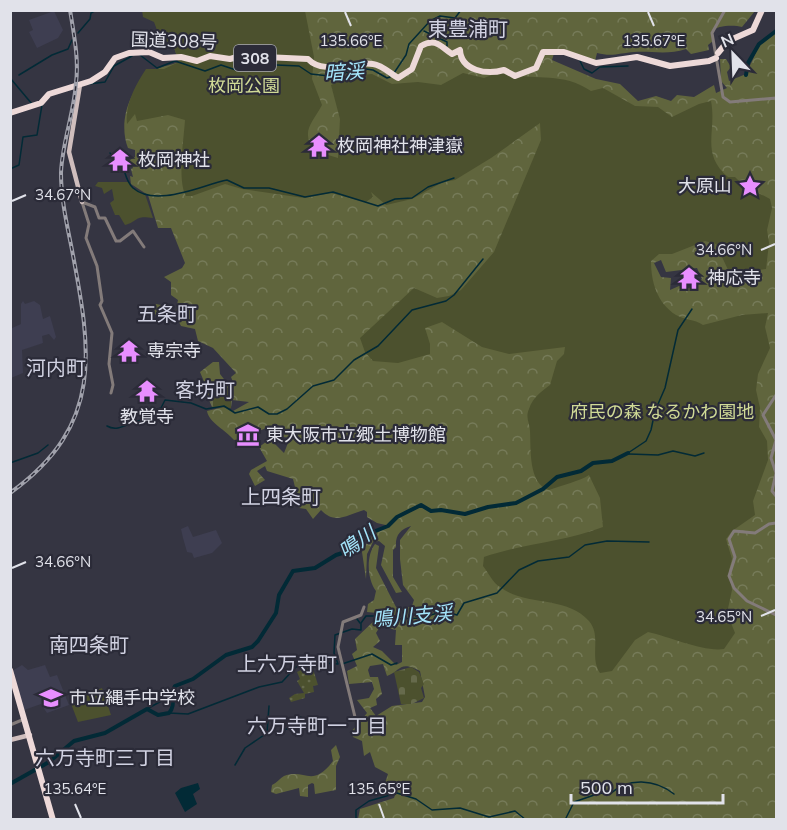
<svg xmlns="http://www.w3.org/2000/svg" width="787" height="830" viewBox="0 0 787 830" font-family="Mulish,'Noto Sans JP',sans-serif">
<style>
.built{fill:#3e3e51}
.grass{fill:url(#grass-dots)}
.forest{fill:url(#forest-crowns);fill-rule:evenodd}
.cemetery{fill:url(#cemetery-stones)}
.park{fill:#4c512e}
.water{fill:#022a36}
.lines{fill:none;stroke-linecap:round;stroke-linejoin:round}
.stream{stroke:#022a36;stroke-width:1.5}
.river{stroke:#022a36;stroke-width:4}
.minor{stroke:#837b7a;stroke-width:3}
.major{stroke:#cfbebd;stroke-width:4.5}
.highway{stroke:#edd9d8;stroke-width:6}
.rail-casing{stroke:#a1a2ac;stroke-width:4}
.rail{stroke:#2b2b38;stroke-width:1.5;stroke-dasharray:4.5;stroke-linecap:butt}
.ticks{fill:none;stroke:#e1e2ea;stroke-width:2}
.labels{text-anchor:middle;stroke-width:4.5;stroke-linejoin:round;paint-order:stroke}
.shield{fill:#2b2b38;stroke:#aaabb5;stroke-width:1.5}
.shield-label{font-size:16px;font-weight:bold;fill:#e1e2ea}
.street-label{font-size:18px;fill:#e1e2ea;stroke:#2b2b38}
.park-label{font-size:18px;fill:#d0da96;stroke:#2b2b38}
.poi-label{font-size:18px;fill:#e1e2ea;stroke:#2b2b38;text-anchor:start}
.neighbourhood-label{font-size:20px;fill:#d1d2e2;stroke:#2b2b38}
.water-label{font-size:20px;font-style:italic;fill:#a4e5fb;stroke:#2b2b38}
.ticks-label{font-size:15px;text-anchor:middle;fill:#e1e2ea;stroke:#2b2b38;stroke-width:4.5;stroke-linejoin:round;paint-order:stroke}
</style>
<defs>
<pattern id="grass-dots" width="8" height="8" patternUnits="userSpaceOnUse" patternTransform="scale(1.5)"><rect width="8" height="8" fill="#4c512e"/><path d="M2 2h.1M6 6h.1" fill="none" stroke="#666a4c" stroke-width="1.8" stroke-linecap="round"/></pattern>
<pattern id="forest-crowns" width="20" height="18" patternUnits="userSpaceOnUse" patternTransform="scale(1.5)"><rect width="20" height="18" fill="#60653d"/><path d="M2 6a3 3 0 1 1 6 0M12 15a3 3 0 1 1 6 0" fill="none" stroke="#767b59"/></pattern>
<pattern id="cemetery-stones" width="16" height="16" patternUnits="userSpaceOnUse" patternTransform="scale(1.5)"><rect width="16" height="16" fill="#4c512e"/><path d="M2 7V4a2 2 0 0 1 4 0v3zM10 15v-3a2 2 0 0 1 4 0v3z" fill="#666a4c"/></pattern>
</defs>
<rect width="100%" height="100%" fill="#353542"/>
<g class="built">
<polygon points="54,11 63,30 58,38 37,48 29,32 33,30 29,20"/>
<polygon points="23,301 25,304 34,301 40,305 43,319 50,316 56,337 54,340 49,334 42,336 43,343 22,350 23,373 11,378 10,329 21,324 21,304"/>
<polygon points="188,526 193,537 216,530 222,543 212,553 194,558 192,553 187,552 183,538 181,529"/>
<polygon points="22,665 28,670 45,665 50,677 57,675 69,705 47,713 41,704 24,710 12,671"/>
</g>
<polygon class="grass" points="305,668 313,669 318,685 313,686 314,692 305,694 305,698 291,702 289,698 295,694 304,693 297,681 300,679 297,672"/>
<g class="forest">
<path d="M157 11H755L742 27C734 25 717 25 711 32L713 41 708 45 709 50 691 54 686 49C668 55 653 51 634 52 620 53 612 57 597 53L595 61 555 50 552 60 596 79 620 84 638 101 656 96 671 101 677 95 694 97 714 85 716 93 727 88 721 81 720 59H726L731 67 727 72 729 81 746 74 760 44 776 33V819H358L360 809 394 798 396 792 385 783 388 774 375 767 370 752 364 756 362 741 353 737 351 732 367 713 357 700 369 698 374 689 372 682 349 684 347 671 357 666 352 654 357 650 355 639 376 619 379 628 376 633 380 641 373 647 382 651 396 665 402 662V645H395L396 630 384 627 391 620 388 614 367 612 368 604 374 600 376 591C367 579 366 556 375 544L379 546 376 568 396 607 404 609 412 606 414 600 403 585 400 559V540L411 526C400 529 395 536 396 547L393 550V577L402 592 396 593 381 565 385 546 379 541 373 542 367 554 366 579 362 552 372 534 390 526 377 523 367 517V512L364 510C347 515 335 525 321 510L313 519 306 509 299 508 295 502 297 495 293 479 267 471 265 466 257 471 265 480 255 486 249 474 251 470 267 461 259 447 270 439 284 453 290 438 277 436 281 427 276 424 254 433 248 428 244 430 245 438 234 440C226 430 209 423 207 411L224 407 233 411 249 402 232 400 233 393 230 388 208 391 200 372 213 362H219L220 374 227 383 233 382 231 377 236 373 213 348 198 341 195 329 181 326 176 316 160 318 155 314 154 306 156 304 166 306 172 312 176 310 178 300 171 295V282L164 277 182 268 185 263 171 228H158L148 195 131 184 130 176 133 177 131 169 133 168 130 160 135 157V150L128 148C118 123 129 88 152 72 158 67 171 65 179 62L172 42H168ZM661 260 666 272 697 268 702 279 689 288 679 286 670 290 671 278 661 277 654 263ZM383 664 387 676C401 671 399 660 420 671L425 697 422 702 392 706 376 716 370 708 377 705 376 699 382 694 378 677H370L368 670 370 666Z"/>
<path d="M336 745 340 757 336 766V790L315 794 314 784 312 783 308 785V797L300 796 299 788 276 794 271 792 272 785C277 783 280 778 284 776 305 768 312 789 333 761L331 750Z"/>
</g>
<g class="cemetery">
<polygon points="230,388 233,393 231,408 212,407 209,400 205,399 203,394"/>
<polygon points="411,667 419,672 424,684 421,688 424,698 412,704 401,704 394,672"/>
</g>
<g class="park">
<path d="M142 10 305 11 314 57 312 79 322 105C312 124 300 131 315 151L338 158 340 119 331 85 351 76 372 74 392 84 418 82 441 85 463 73 484 78 502 71C534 83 560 70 591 91L603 88 635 106 658 107 672 117 699 104 711 101C717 132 700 153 728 177H735L743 185 770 199 772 208 767 230 769 243 766 269 730 274 716 244 705 241 672 254H659L651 261C651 282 657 303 676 315 684 320 694 319 703 325L742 315 768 313 765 327 770 348 758 374 756 390 760 408 759 427 767 441 768 460 753 501 755 515 732 531 726 539 732 559 729 570 732 590 727 613 735 633 724 649C703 652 671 637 648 632L635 640 612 671 600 673C589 657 602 636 589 621 566 595 526 607 500 587 493 583 488 572 483 566L484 557C524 543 565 542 603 527L600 498 589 475C580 481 562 485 549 490 528 484 531 448 530 431 530 423 525 418 529 409 533 397 541 392 550 385L557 361 564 354 565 347 509 354 482 347 442 322 425 328 430 344V354L398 363 373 361 365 352 360 338 414 288 437 298 449 296 461 290 494 252 541 140 540 123 491 158 455 180 443 182 412 199 386 205 371 192 373 197 366 202 330 193 304 198 242 189 225 184 192 196H186C177 181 184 138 185 120L168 115 137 121 135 114 127 124C125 104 135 86 146 69H164L179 62 172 42 161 41 154 22 143 17Z"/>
<path d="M98 182H129L133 188 145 194 153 218C134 215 139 221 125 225L119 215H115L110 203 114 200 112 189 104 194 102 188 95 186Z"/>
<polygon points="102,688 111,715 78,722 70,701"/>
</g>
<polygon class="water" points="198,783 200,789 193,794 197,804 185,812 175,793 181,788"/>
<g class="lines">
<g class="stream">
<polyline points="424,31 447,42 447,46"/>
<polyline points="78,33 90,19 91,13 96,10"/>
<polyline points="140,55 157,68 175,61 205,71 221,65 236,70 253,64 299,66 311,74 329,76 366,69 373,70 387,78 390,77"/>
<polyline points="580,61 584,69 592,73 600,67 628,66"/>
<polyline points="394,73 406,55 409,44 430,21 440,16 455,18 461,10"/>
<polyline points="19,75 52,55 68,49 72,40"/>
<polyline points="11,79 32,104"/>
<polyline points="89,84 105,82 114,66 132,56"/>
<path d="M110 153C114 157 121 162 123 167 126 175 126 181 133 188 156 208 202 185 227 180L244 188H269L305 197 333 192 378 206 395 199 412 198 428 187 454 178"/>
<polyline points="10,169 19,165 23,137 37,135 42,105"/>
<path d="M107 426C119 433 130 421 142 420L150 412 161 408 165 400 191 403 206 409 224 406 235 413 258 407 269 414H277L287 409 313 386 334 380 354 360 378 346 412 310 446 301 454 295 483 259"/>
<polyline points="628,453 646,441 651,430 655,411 665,388 678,330 692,309"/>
<polyline points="629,454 658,455 673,451 695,456 704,453"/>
<polyline points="10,463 38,453 48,445"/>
<polyline points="357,619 360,623"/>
<polyline points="397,619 421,618 444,611 457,615 464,603 497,593 519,570 538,561 569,557 585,545 607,541 649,542"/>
<polyline points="342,664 372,654 391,665 397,663"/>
<polyline points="147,709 172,695"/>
<polyline points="169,713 188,714 259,687 282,682 296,667 307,662 338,664 334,653 335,635 352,629 361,630 361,623 366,616 381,616"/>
<polyline points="284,730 294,726 293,721 301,717"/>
<polyline points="235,765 245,748 267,733 269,706"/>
<polyline points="356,820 356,810 369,801 397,793 416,799 432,810 460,808 489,817 515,811 526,820"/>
<path d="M565 820 574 802 600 793 610 794C628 777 655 779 674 794"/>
</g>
<g class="river">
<polyline points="746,75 748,63 759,44 776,31"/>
<path d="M10 784 49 762 74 741 105 733 147 709 158 715 169 713C177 704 169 695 175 686L193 679 226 655 252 647 258 641 276 613 279 595 293 571 315 568 336 555 352 550 358 538 388 526 397 517 421 505 431 511 441 510 465 514 488 507 516 503 543 489 557 477 581 471 593 463 612 461 628 453"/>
</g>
<g class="minor">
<polyline points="725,10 712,33 723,97 730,102 776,98"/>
<polyline points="111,393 113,385 109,364 112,333 100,305 102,301 97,266 86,238 89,224 82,202 95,207 99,218 105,218 116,241 120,241 133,231 144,247"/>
<polyline points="776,395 763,415 776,440 771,458 776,473 772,491 776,496"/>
<polyline points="776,523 769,524 755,533 734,531 729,539 735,557 729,576 734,588 747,601 776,615"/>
<polyline points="355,717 338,647 343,622 361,615 364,607"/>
<polyline points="10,725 22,720"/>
</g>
<g class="major">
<polyline points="80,85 69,152 82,202"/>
<polyline points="10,740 30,735"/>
</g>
<g class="highway">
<polyline points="718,53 728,41 753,30 762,10"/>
<path d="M10 113 41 103 49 94 91 81 105 72 115 58 129 53 149 52 163 58 181 57 197 61 210 56 230 59 241 56 308 59C324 76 352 60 373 64 382 65 391 74 398 78L412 69 421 46C436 37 441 47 452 54L460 50C461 71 487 75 504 70L515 76 536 68 543 52H564L596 63 637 57 670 66 709 61 716 58"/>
<polyline points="10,670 53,820"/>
</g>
<g class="rail-casing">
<path id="rail" d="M10 493C105 425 91 350 72 250 67 225 61 199 61 173 62 143 74 113 76 83 79 59 74 35 70 10"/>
</g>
<use href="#rail" class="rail"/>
</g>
<path class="ticks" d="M345 12 351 26M648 12 654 26M12 201 26 195M761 250 775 244M12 568 26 562M761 616 775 610M75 804 81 818M379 804 384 818"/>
<defs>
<g id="temple-bare" transform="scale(1.8)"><path d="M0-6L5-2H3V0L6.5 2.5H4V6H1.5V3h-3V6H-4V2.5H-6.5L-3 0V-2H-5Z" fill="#e88eff" stroke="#2b2b38" stroke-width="2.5" paint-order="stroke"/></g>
<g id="sight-bare" transform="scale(1.8)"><path d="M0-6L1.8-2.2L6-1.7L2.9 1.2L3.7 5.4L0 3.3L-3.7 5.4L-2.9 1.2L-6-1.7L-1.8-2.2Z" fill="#e88eff" stroke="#2b2b38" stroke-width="2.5" paint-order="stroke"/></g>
<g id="museum-bare" transform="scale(1.8)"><path d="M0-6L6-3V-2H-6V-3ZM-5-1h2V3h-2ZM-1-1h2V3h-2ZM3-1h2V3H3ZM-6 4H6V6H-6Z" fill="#e88eff" stroke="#2b2b38" stroke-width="2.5" paint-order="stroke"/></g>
<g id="school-bare" transform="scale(1.8)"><path d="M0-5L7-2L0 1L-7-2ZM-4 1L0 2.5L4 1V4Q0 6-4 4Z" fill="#e88eff" stroke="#2b2b38" stroke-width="2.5" paint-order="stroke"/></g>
</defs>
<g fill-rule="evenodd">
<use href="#temple-bare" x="319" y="146"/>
<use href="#temple-bare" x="120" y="160"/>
<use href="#sight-bare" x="750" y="186"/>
<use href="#temple-bare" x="689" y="278"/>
<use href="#temple-bare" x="129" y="351"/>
<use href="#temple-bare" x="147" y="391"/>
<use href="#museum-bare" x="248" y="435"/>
<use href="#school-bare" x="51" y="698"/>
</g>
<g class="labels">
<rect class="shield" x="234" y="45" width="42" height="26" rx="4.5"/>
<g class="shield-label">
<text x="255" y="64">308</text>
</g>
<g class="street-label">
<text transform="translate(174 41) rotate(2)" y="6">国道308号</text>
</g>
<g class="park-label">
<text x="244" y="92">枚岡公園</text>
<text x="662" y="418">府民の森 なるかわ園地</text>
</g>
<g class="poi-label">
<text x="337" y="152">枚岡神社神津嶽</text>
<text x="138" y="166">枚岡神社</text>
<text x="732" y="192" text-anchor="end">大原山</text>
<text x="707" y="284">神応寺</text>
<text x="147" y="357">専宗寺</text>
<text x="147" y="423" text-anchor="middle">教覚寺</text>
<text x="266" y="441">東大阪市立郷土博物館</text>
<text x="69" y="704">市立縄手中学校</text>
</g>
<g class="neighbourhood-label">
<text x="468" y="36">東豊浦町</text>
<text x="167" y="321">五条町</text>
<text x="56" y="375">河内町</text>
<text x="205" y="397">客坊町</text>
<text x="281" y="504">上四条町</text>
<text x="89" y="652">南四条町</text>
<text x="287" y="671">上六万寺町</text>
<text x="317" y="733">六万寺町一丁目</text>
<text x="105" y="765">六万寺町三丁目</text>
</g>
<g class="water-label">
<text transform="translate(344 72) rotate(-4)" y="7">暗渓</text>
<text transform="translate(357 542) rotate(-35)" y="7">鳴川</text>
<text transform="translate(412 616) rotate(-5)" y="7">鳴川支渓</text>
</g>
</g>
<g class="ticks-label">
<text x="351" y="46">135.66°E</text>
<text x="654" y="46">135.67°E</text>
<text x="63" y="200">34.67°N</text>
<text x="724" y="255">34.66°N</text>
<text x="63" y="567">34.66°N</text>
<text x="724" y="622">34.65°N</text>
<text x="75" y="794">135.64°E</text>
<text x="379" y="794">135.65°E</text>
</g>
<rect width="787" height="830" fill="none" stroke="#e1e2ea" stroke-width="24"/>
<g transform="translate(733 54) rotate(337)" stroke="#2b2b38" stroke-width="4.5" paint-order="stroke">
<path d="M0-4.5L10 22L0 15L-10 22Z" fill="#e1e2ea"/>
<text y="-9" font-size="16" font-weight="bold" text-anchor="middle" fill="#e1e2ea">N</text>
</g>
<path d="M571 794v9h152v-9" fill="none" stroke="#e1e2ea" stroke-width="3"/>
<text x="580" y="794" font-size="18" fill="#e1e2ea" stroke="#2b2b38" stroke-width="4.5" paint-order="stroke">500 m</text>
</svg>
